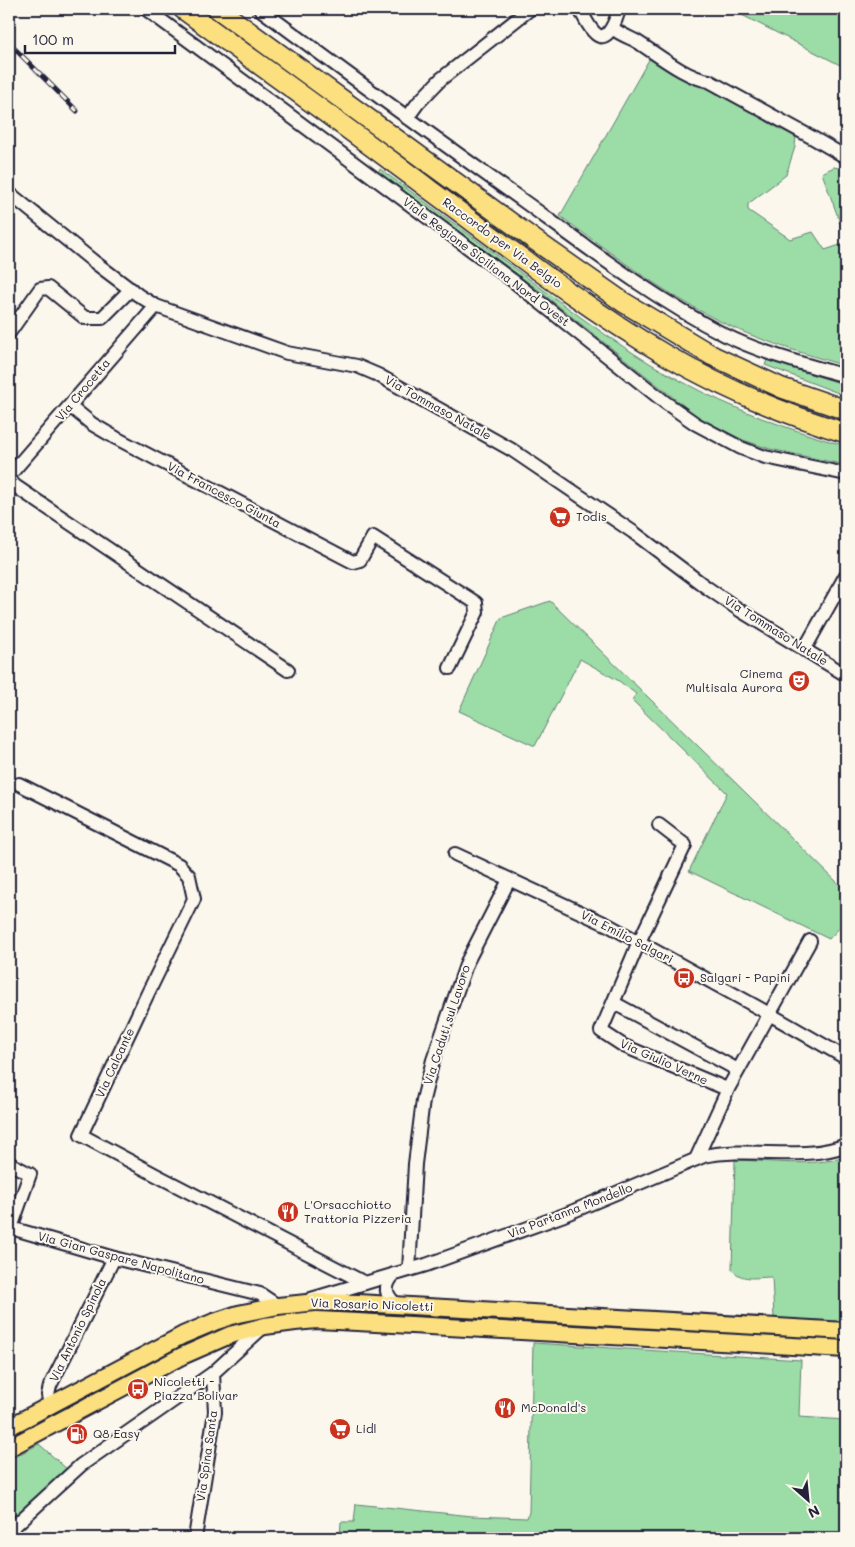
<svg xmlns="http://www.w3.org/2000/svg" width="855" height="1547" viewBox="0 0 855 1547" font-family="Mali,sans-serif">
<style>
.green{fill:#9cdca6;stroke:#5f7f70}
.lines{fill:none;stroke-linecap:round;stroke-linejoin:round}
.minor-casing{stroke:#22223b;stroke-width:16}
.major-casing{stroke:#22223b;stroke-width:20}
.highway-casing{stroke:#22223b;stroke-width:22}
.minor{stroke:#fbf7ec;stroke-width:12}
.major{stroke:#fce080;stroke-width:16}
.highway{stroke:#fce080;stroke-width:19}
.rail-casing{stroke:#22223b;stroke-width:5}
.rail{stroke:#fbf7ec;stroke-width:3;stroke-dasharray:9;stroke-linecap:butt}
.labels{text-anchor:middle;stroke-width:4;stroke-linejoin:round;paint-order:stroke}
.street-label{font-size:12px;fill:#22223b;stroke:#fbf7ec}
.poi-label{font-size:12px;fill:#22223b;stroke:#fbf7ec;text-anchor:start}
</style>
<rect width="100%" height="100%" fill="#fbf7ec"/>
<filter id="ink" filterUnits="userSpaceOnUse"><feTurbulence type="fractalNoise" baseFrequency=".02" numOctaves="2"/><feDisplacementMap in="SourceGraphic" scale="10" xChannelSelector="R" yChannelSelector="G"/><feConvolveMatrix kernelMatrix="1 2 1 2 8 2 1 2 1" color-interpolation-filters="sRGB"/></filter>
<g filter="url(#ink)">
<g class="green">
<polygon points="730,9 846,9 846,68"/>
<path d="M651 56C670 70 686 85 711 88L796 135 795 147 786 175 748 204V210L790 239 813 232 825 250 846 243V366C809 355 770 344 734 328 671 299 616 257 560 216Z"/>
<polygon points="844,164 846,165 846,239 822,173 834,167 839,168"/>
<path d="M380 169C431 206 482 244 533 282 580 317 628 353 681 381 732 409 790 430 846 446V465L770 449 743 440 699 418 533 286 378 172Z"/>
<polygon points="767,360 846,385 846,396 765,365"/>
<polygon points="550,601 846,891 846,921 829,939 689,871 727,793 632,700 636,694 619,681 580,659 535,746 459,711 501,618"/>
<path d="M846 1157V1323L774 1318 772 1277C758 1277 741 1282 732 1269L735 1160C772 1161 810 1167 846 1157Z"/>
<polygon points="329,1309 552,1322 554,1323 553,1326 286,1317 9,1440 9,1434 191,1338 260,1315"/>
<polygon points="592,1323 846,1337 846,1344 591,1328 590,1325"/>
<polygon points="533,1343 801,1360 799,1417 846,1420 846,1538 340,1538 341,1522 354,1522 356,1504 472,1516 527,1518 529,1512"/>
<polygon points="39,1444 69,1471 9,1526 9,1460"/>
</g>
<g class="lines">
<g class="minor-casing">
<g id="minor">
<polyline points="146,9 512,280 666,403 696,424 741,448 765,457 846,474"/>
<path d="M260 9C349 75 439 141 529 205 592 251 655 299 725 335 761 353 807 365 846 376"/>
<path d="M579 9C585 17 588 27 595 33 608 46 617 17 619 9"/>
<path d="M612 28C620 34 628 37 636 41 657 54 686 78 709 81L813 138 846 157"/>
<polyline points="407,118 418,103 441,79 530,9"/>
<polyline points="9,193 93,261 138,295 156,306 287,353 357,366 378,375 512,450 633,532 706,587 741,611 846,675"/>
<polyline points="9,333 40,289 48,288 85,318 102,318 131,289"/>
<polyline points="70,406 92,424 116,438 349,560 353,562 360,560 373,537 470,599 476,603 477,612 450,668"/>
<polyline points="9,473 13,471 156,306"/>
<polyline points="9,479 15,486 288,670"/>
<polyline points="804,650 846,575"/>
<polyline points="19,784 179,865 189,876 194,899 148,993 81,1135 156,1175 365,1283"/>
<polyline points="659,825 685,845 639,942 601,1031 624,1046 727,1089"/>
<polyline points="455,854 608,925 757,1007 846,1058"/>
<polyline points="614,1003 738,1070"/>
<polyline points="696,1159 729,1087 810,941"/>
<polyline points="9,1163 30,1174 11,1228 114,1258 260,1294 278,1306"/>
<polyline points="409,1270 415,1164 423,1100 433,1060 467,962 509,880"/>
<path d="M394 1274C383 1287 385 1295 397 1305"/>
<path d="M311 1299 426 1265 564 1215 704 1156C750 1146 805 1162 846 1145"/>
<polyline points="50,1405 48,1395 50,1386 114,1258"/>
<polyline points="9,1531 81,1465 213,1373 262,1328"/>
<polyline points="195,1538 215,1412 213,1373"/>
</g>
</g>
<g class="major-casing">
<g id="major">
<polyline points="9,1427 183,1335 214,1322 238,1314 278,1306 316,1302 358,1303 846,1331"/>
<polyline points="9,1448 182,1356 230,1335 265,1326 295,1322 317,1320 357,1322 846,1349"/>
</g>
</g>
<g class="highway-casing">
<g id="highway">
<path d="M183 9C265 69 348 128 430 190 506 246 582 306 664 354 720 387 784 414 846 433"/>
<polyline points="218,9 536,241 623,302 713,356 782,388 846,410"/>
</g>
</g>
<use href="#minor" class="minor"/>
<use href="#major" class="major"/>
<use href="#highway" class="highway"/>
<g class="rail-casing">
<polyline id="rail" points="9,43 77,111"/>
</g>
<use href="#rail" class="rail"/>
</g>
</g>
<defs>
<g id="supermarket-disc" transform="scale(1.125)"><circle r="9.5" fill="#c8321e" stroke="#fbf7ec"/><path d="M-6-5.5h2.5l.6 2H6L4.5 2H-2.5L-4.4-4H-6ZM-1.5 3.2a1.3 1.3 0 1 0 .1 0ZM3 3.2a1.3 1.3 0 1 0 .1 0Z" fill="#fff"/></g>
<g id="theatre-disc" transform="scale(1.125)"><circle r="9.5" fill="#c8321e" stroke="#fbf7ec"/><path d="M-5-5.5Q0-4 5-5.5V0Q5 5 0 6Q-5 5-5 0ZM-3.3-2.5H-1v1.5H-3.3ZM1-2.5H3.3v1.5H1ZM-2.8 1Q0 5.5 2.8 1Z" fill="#fff"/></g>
<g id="bus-disc" transform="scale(1.125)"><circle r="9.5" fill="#c8321e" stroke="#fbf7ec"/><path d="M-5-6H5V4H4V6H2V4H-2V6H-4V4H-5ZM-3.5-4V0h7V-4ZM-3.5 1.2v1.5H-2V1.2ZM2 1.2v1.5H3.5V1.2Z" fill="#fff"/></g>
<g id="restaurant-disc" transform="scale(1.125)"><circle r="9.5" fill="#c8321e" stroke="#fbf7ec"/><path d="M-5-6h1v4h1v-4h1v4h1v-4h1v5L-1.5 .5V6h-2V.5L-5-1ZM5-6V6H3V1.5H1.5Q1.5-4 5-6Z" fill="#fff"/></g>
<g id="fuel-disc" transform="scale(1.125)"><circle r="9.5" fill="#c8321e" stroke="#fbf7ec"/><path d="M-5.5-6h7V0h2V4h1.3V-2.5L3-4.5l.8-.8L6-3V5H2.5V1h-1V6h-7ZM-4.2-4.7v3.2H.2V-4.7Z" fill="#fff"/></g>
</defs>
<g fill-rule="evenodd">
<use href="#supermarket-disc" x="560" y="517"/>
<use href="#theatre-disc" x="799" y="681"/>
<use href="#bus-disc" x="684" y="978"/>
<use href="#restaurant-disc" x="288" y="1212"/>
<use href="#bus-disc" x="138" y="1389"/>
<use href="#restaurant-disc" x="505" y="1408"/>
<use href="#supermarket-disc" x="340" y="1429"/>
<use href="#fuel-disc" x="77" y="1434"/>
</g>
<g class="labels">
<g class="street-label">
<text transform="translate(502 243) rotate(36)" y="4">Raccordo per Via Belgio</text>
<text transform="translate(486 262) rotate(37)" y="4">Viale Regione Siciliana Nord Ovest</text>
<text transform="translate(83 390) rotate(-50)" y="4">Via Crocetta</text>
<text transform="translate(438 408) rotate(29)" y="4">Via Tommaso Natale</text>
<text transform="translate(224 495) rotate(28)" y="4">Via Francesco Giunta</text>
<text transform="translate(776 631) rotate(32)" y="4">Via Tommaso Natale</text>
<text transform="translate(627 937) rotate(27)" y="4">Via Emilio Salgari</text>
<text transform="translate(447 1025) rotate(-72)" y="4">Via Caduti sul Lavoro</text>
<text transform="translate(664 1062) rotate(24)" y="4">Via Giulio Verne</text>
<text transform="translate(115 1063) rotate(-65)" y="4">Via Calcante</text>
<text transform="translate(570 1211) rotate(-21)" y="4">Via Partanna Mondello</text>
<text transform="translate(121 1258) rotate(15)" y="4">Via Gian Gaspare Napolitano</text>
<text transform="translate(372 1305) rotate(2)" y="4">Via Rosario Nicoletti</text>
<text transform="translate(78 1330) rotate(-64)" y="4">Via Antonio Spinola</text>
<text transform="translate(207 1456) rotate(-82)" y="4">Via Spina Santa</text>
</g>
<g class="poi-label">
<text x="576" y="521">Todis</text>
<text x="783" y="678" text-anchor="end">Cinema<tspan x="783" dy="14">Multisala Aurora</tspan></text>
<text x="700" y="982">Salgari - Papini</text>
<text x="304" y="1209">L'Orsacchiotto<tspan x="304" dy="14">Trattoria Pizzeria</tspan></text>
<text x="154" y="1386">Nicoletti -<tspan x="154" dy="14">Piazza Bolivar</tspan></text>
<text x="521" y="1412">McDonald's</text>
<text x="356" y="1433">Lidl</text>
<text x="93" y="1438">Q8 Easy</text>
</g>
</g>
<rect width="855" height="1547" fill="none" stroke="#fbf7ec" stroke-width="30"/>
<rect x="15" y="15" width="825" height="1517" fill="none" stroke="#22223b" stroke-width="2" filter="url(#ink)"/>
<g transform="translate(808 1500) rotate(153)" stroke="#fbf7ec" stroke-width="4" paint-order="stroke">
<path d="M0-4L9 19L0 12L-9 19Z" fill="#22223b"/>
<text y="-8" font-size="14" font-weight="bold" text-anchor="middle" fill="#22223b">N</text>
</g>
<path d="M25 45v8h150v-8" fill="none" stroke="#22223b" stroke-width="2.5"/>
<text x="32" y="45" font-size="15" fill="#22223b" stroke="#fbf7ec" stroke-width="4" paint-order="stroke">100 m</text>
</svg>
